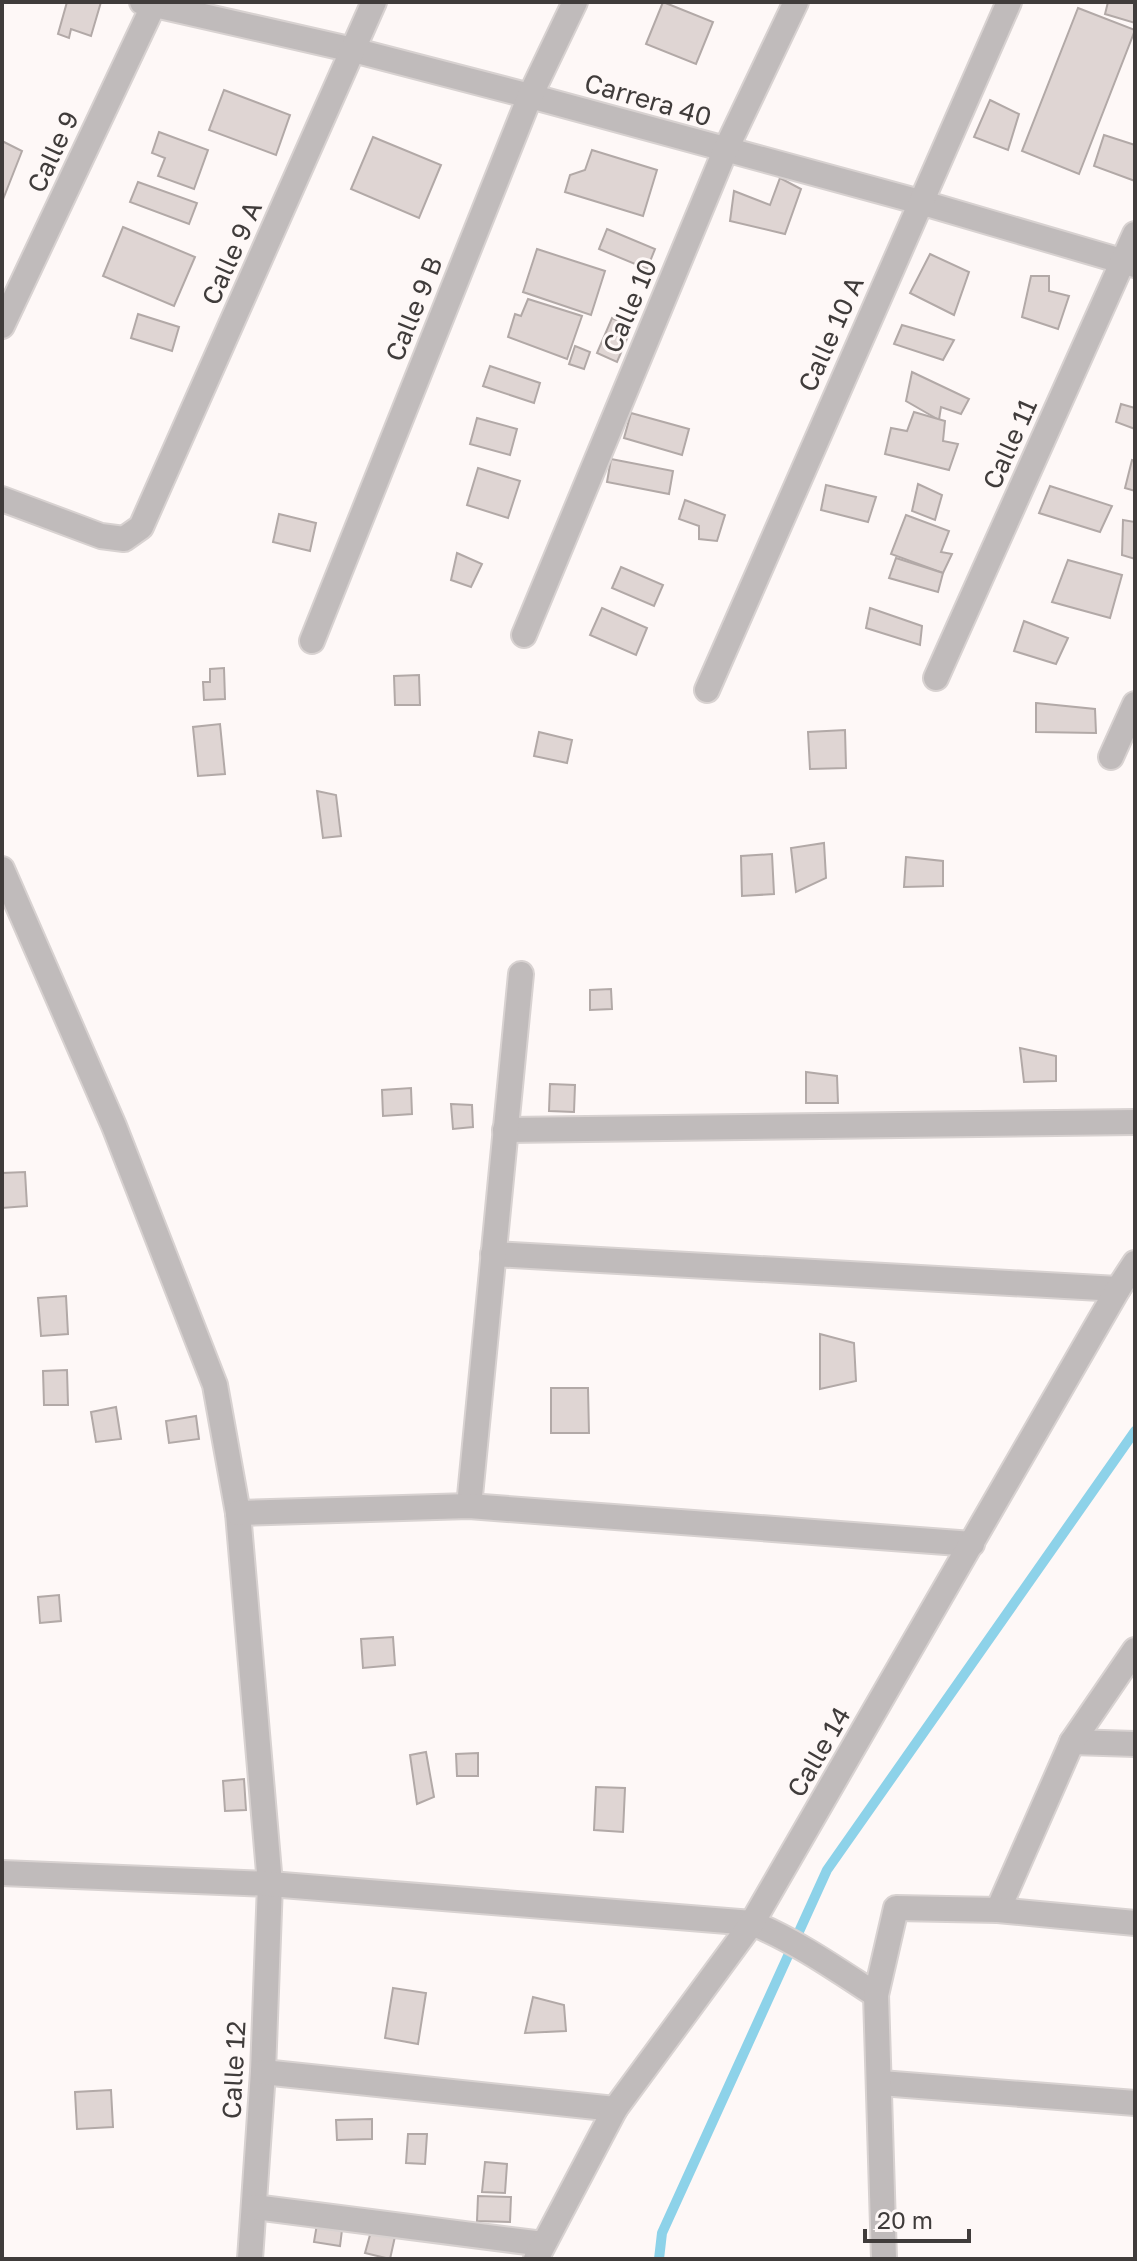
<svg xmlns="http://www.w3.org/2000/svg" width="1137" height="2261" viewBox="0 0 1137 2261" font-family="'Golos Text',sans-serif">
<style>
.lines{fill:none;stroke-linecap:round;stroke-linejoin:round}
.stream{stroke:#8dd2e9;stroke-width:10}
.building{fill:#dfd5d3;stroke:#b2a9a7;stroke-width:2}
.street-casing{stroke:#d8d2d1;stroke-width:28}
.street{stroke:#c0bbbb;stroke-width:24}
.labels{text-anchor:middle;stroke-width:6;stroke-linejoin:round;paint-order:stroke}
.street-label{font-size:26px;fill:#403c3b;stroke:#fef8f7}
</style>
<rect width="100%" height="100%" fill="#fef8f7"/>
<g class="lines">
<polyline class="stream" points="659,2259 662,2233 827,1870 1135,1431"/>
</g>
<g class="building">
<polygon points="67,2 101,2 91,36 71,29 69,38 58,34"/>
<polygon points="663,2 713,22 696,64 646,44"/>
<polygon points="1108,2 1135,2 1135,23 1105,14"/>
<polygon points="1078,8 1135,30 1079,174 1022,151"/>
<polygon points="224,90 290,115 276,155 209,130"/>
<polygon points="990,100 1019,114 1008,150 974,137"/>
<polygon points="159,132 208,150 194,189 158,176 165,158 152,153"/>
<polygon points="1104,135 1135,145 1135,181 1094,166"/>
<polygon points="373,137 441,165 419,218 351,189"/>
<polygon points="2,141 22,151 2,202"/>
<polygon points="592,150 657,170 643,216 565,192 570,175 585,170"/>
<polygon points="780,178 801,189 785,234 730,221 734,191 770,205"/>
<polygon points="138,182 197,203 189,224 130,202"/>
<polygon points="123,227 195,257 174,306 103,276"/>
<polygon points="607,229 655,249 647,269 599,249"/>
<polygon points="537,249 605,271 591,315 523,292"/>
<polygon points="930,254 969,272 954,315 910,293"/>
<polygon points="1031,276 1049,276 1049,291 1069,296 1058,329 1022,317"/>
<polygon points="528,299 582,316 567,359 508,337 515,314 521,316"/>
<polygon points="138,314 179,327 172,351 131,338"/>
<polygon points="612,318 632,327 617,362 597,353"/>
<polygon points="902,325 954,340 943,360 894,344"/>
<polygon points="575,346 590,352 584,369 569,364"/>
<polygon points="490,366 540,383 534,403 483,386"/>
<polygon points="912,372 969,399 961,414 941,407 939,420 906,401"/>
<polygon points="1121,404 1135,408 1135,429 1116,422"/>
<polygon points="914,412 945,421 943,441 958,444 949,470 885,454 891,428 907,431"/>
<polygon points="631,413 689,429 682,455 624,438"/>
<polygon points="477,418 517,429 510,455 470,444"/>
<polygon points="611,459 673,471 669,494 607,482"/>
<polygon points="1132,460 1135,461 1135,491 1125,488"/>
<polygon points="478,468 520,481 508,518 467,505"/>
<polygon points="918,484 942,495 935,520 912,511"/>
<polygon points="826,485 876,497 868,522 821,510"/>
<polygon points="1050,486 1112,506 1100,532 1039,513"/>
<polygon points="685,500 725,515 717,541 699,539 699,526 679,519"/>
<polygon points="279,514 316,523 310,551 273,542"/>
<polygon points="906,515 949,531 941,552 952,554 943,573 891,554"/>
<polygon points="1123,520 1135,522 1135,559 1122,555"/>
<polygon points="457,553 482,564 471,587 451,580"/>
<polygon points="896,558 943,573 938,592 889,578"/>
<polygon points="1068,560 1122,575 1110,618 1052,602"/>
<polygon points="621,567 663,585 654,606 612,588"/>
<polygon points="602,608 647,628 636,655 590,635"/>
<polygon points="870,608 922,626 920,645 866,628"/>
<polygon points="1024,621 1068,638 1056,664 1014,651"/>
<polygon points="224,668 225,699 204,700 203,682 210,682 210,669"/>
<polygon points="419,675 420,705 395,705 394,676"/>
<polygon points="1036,703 1095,709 1096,733 1036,732"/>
<polygon points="220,724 225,774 198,776 193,727"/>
<polygon points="845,730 846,768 810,769 808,732"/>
<polygon points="539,732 572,740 567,763 534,756"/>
<polygon points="317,791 336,795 341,836 323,838"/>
<polygon points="824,843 826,878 796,892 791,848"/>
<polygon points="772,854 774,894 742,896 741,856"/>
<polygon points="906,857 943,861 943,886 904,887"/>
<polygon points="611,989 612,1009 590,1010 590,990"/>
<polygon points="1020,1048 1056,1056 1056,1081 1024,1082"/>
<polygon points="806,1072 837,1076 838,1103 806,1103"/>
<polygon points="550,1084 575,1085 574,1112 549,1111"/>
<polygon points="411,1088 412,1114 383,1116 382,1090"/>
<polygon points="451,1104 472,1105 473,1127 453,1129"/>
<polygon points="25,1172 27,1206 2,1208 2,1173"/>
<polygon points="66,1296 68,1334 41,1336 38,1298"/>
<polygon points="820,1334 854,1343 856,1381 820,1389"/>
<polygon points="67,1370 68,1405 44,1405 43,1371"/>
<polygon points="551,1388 588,1388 589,1433 551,1433"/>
<polygon points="116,1407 121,1439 96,1442 91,1412"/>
<polygon points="196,1416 199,1439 169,1443 166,1421"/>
<polygon points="59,1595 61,1621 40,1623 38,1597"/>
<polygon points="393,1637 395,1665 363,1668 361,1639"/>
<polygon points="426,1752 434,1797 417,1804 410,1755"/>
<polygon points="478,1753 478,1776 457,1776 456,1754"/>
<polygon points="244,1779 246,1810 225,1811 223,1781"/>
<polygon points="596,1787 625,1788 623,1832 594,1830"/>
<polygon points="393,1988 426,1993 418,2044 385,2038"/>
<polygon points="533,1997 564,2005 566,2031 525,2033"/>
<polygon points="111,2090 113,2127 77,2129 75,2092"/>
<polygon points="372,2119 372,2139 337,2140 336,2120"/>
<polygon points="408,2134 427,2134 425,2164 406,2163"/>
<polygon points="485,2162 507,2164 505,2193 482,2192"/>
<polygon points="478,2196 511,2197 510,2222 477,2221"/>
<polygon points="318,2218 343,2222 340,2246 314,2242"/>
<polygon points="396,2232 390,2259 365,2253 370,2235"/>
</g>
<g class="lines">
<g class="street-casing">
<g id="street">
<polyline points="142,2 353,50 530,96 920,202 1135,265"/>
<polyline points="2,326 155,2"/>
<polyline points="2,499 101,536 124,539 141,527 374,2"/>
<polyline points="524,635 725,151 796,2"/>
<polyline points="312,641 530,96 575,2"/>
<polyline points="936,678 1135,234"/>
<polyline points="707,690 1009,2"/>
<polyline points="1111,757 1135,704"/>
<polyline points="2,869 114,1126 215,1385 238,1513 270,1884 263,2072 250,2259"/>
<polyline points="505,1130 1135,1122"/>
<polyline points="493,1254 1118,1289"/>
<polyline points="469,1506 521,974"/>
<polyline points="238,1513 469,1506 972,1544"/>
<polyline points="1072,1742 1135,1744"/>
<path d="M2 1873 270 1884 752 1923C796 1941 836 1969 876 1995"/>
<polyline points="998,1910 1072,1742 1135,1650"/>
<polyline points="263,2072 615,2109"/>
<polyline points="881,2083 1135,2103"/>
<polyline points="254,2207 543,2244"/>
<polyline points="536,2259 615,2109 752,1923 1118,1289 1135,1263"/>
<polyline points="884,2259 876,1995 896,1908 998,1910 1135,1923"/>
</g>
</g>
<use href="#street" class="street"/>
</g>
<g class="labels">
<g class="street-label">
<text transform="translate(648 100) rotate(16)" y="9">Carrera 40</text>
<text transform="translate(53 152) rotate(-65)" y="9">Calle 9</text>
<text transform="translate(232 253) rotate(-66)" y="9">Calle 9 A</text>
<text transform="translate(630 306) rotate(-67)" y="9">Calle 10</text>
<text transform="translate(414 309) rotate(-68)" y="9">Calle 9 B</text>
<text transform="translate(831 334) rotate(-66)" y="9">Calle 10 A</text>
<text transform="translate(1010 444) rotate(-66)" y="9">Calle 11</text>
<text transform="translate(819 1752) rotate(-60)" y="9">Calle 14</text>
<text transform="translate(234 2070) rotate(-87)" y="9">Calle 12</text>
</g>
</g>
<rect width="1137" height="2261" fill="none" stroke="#403c3b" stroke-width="8"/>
<path d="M865 2229v12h104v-12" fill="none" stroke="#403c3b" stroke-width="4"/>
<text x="877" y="2229" font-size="24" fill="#403c3b" stroke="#fef8f7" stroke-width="6" paint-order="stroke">20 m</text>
</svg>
